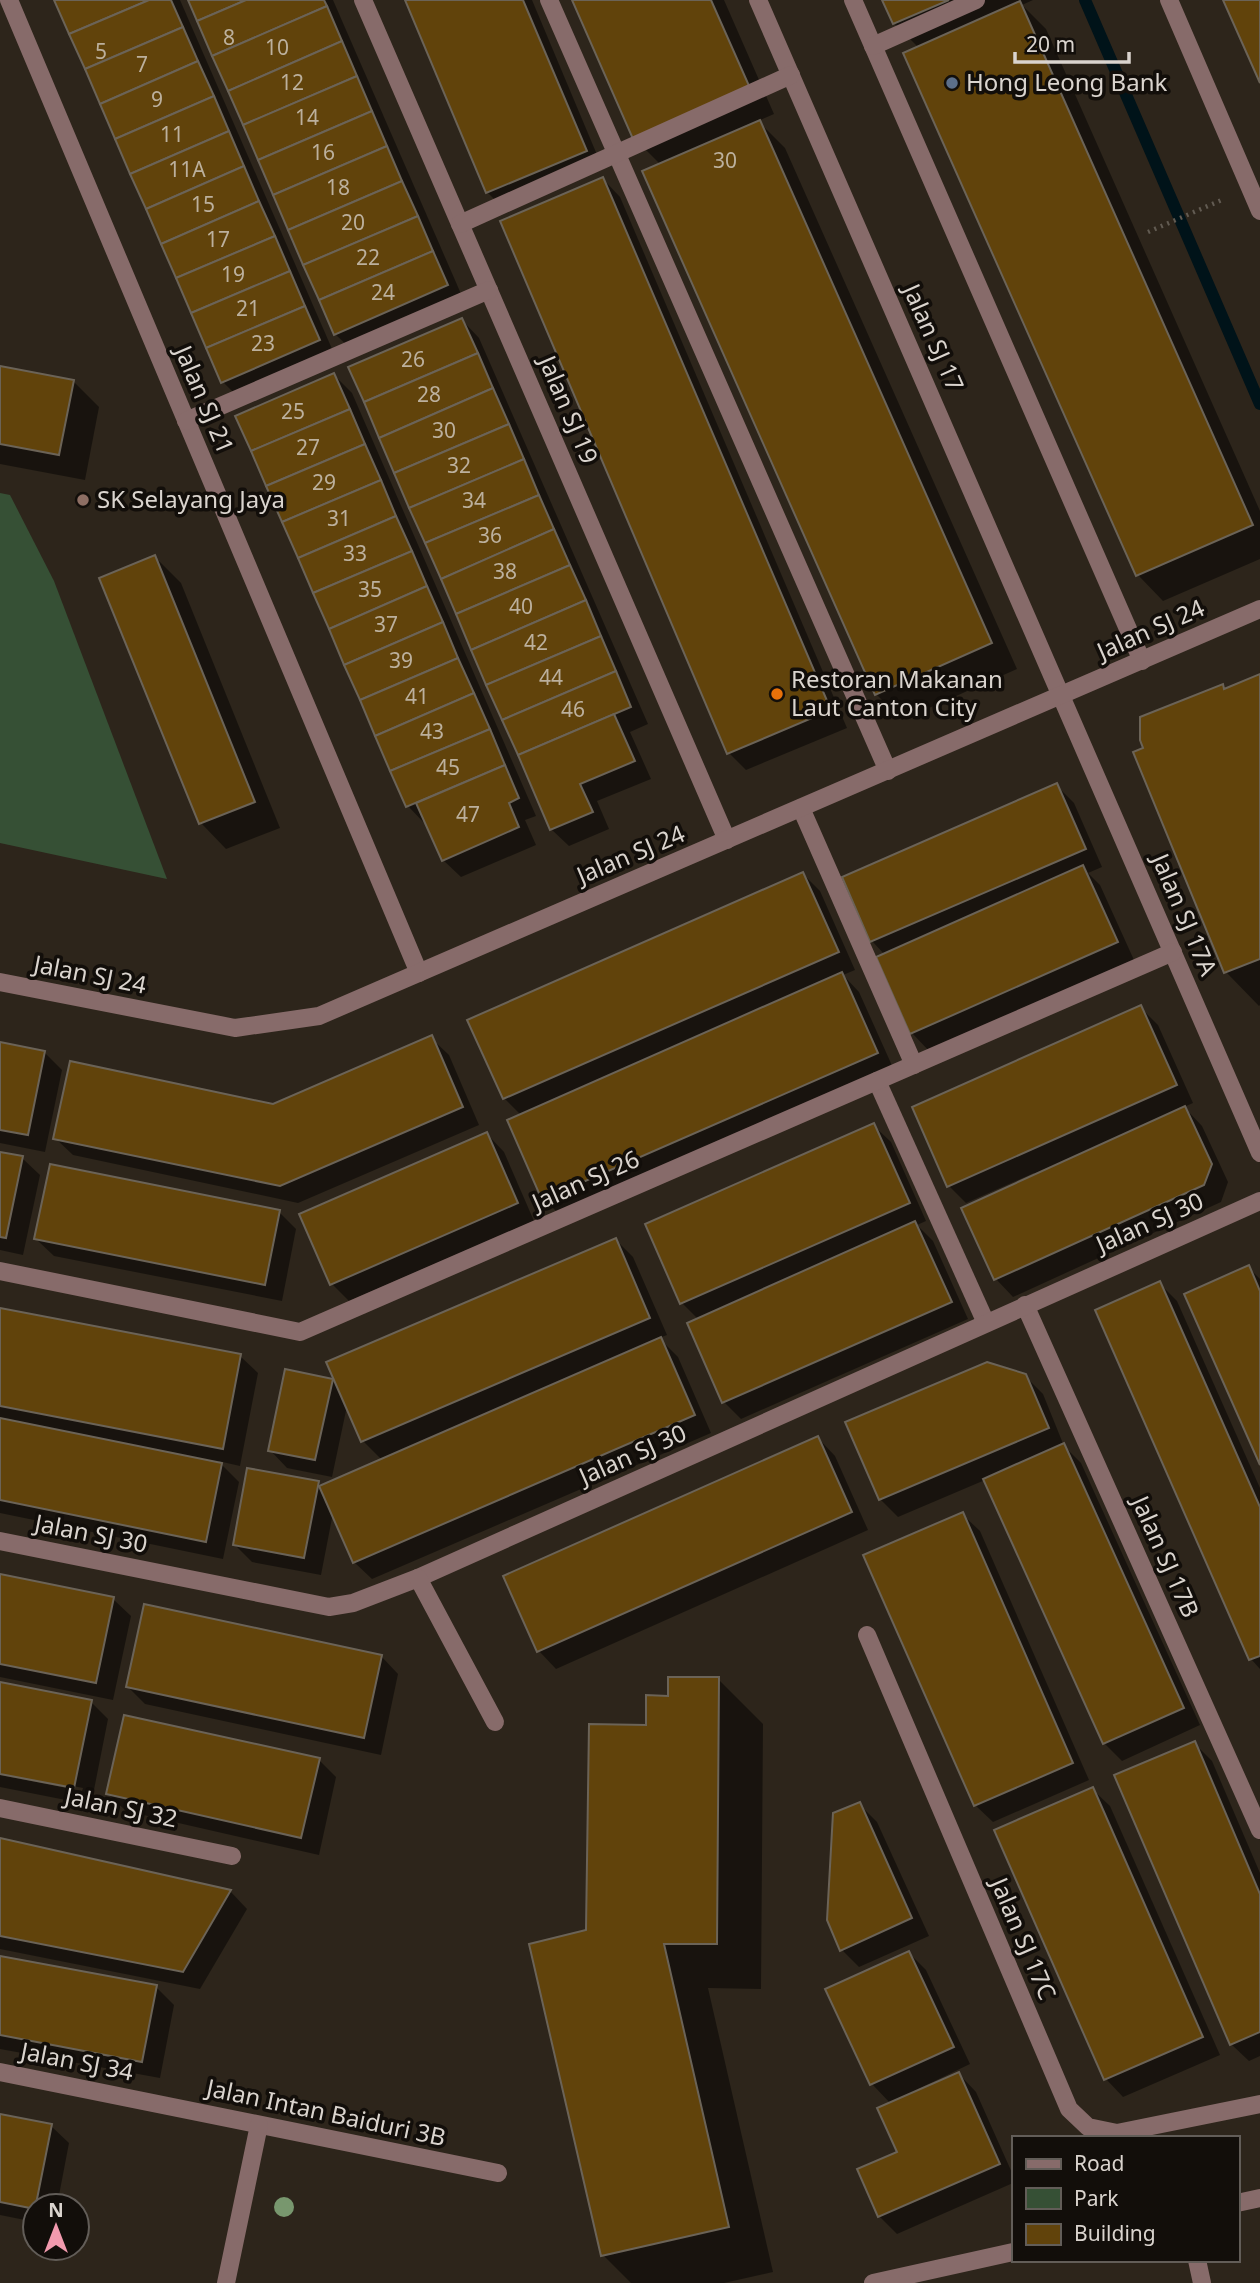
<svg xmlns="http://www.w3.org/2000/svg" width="1260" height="2283" viewBox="0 0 1260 2283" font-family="'Noto Sans',sans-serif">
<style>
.green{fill:#365035}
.shadow{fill:#0007}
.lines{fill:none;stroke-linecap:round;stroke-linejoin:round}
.stream{stroke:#001319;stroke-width:12}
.building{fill:#61430b;stroke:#6b6357;stroke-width:2}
.path{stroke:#625b52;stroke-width:4.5;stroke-dasharray:2 5;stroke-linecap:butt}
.minor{stroke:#876b6a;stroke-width:18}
.tree{fill:#78976e}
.service-dot{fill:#5c6f8a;stroke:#120e0a;stroke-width:2.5}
.education-dot{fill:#8d6e63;stroke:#120e0a;stroke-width:2.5}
.food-dot{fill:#e8710a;stroke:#120e0a;stroke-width:2.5}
.labels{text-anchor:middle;stroke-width:7;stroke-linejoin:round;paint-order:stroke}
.number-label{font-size:21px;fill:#bcb09d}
.poi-label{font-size:24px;fill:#dad4ce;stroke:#120e0a;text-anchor:start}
.street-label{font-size:24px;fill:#dad4ce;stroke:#120e0a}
</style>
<rect width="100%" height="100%" fill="#2d251b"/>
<polygon class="green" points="0,493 10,495 54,581 167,879 0,843"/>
<g class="shadow">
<polygon points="56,0 180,0 336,358 240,399 223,382"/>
<polygon points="190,0 333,0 465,303 353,351 335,334"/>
<polygon points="407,0 532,0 603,169 505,210 487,192"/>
<polygon points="574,0 724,0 774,114 758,121 785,148 1017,669 902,720 876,694 661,165 634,138"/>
<polygon points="884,0 1033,0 1022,5 1046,29 1260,511 1260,559 1163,601 1138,575 919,48 894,23"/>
<polygon points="603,179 620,197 847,728 746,770 729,753"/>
<polygon points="462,320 479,338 648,724 630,732 651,779 597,801 609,829 569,846 551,829"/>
<polygon points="0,367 73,381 99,407 85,480 0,464"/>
<polygon points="334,375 352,393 536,816 525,820 536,845 461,877 443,860 425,824 408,806"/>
<polygon points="155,557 181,583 280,828 226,849 201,823"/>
<polygon points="1260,676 1260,1005 1259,1006 1226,972 1135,753 1145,749 1222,686 1226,690"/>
<polygon points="1056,785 1074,803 1102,867 1088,873 1100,885 1134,960 929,1051 912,1033 885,955 872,941 844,878"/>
<polygon points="803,874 820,891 855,970 843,975 859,992 894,1070 561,1216 544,1199 522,1116 504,1098"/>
<polygon points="1140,1007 1158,1025 1193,1103 1184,1107 1202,1126 1228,1182 1221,1202 1013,1297 996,1279 1035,1176 1034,1173 966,1203 949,1186"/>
<polygon points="431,1038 449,1055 479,1125 298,1203 73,1155 55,1138 274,1106"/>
<polygon points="0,1044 44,1052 62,1070 45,1152 0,1143"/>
<polygon points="873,1125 891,1142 926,1221 917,1225 933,1241 968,1319 741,1419 724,1402 698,1319 682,1303"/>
<polygon points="487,1134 504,1152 534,1221 349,1301 332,1284"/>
<polygon points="0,1153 22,1158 40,1175 23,1255 0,1250"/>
<polygon points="279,1212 296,1229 282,1301 54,1256 36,1239"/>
<polygon points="616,1240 633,1257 667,1335 659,1338 678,1357 711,1433 372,1579 354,1562 333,1513 321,1575 252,1562 235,1545 318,1482 322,1486 382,1460 363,1441 347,1406 332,1477 287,1468 270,1450 332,1380 339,1388"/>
<polygon points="1248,1267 1260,1279 1260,1460"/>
<polygon points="1160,1284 1177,1301 1260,1488 1260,1669 1251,1659"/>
<polygon points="0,1309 240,1356 258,1373 240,1466 218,1461 239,1482 223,1559 0,1513"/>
<polygon points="1025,1376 1043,1394 1064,1446 1081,1463 1200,1725 1122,1761 1104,1743 985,1480 898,1517 880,1499"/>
<polygon points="818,1438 835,1456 868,1530 556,1669 539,1651"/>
<polygon points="962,1514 980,1531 1089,1780 993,1822 975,1805"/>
<polygon points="0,1576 113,1599 131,1616 113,1700 0,1677"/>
<polygon points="381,1656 398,1674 381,1755 145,1704 128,1687"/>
<polygon points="718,1679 763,1724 761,1989 708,1988 773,2272 724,2283 631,2283 603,2255 588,1932 669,1698"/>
<polygon points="0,1684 91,1702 108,1719 91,1805 0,1787 0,1775 82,1791 83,1788 0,1772"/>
<polygon points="1194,1743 1212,1761 1260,1873 1260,2056 1249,2061 1231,2044"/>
<polygon points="319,1760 336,1777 319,1855 126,1811 108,1794"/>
<polygon points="1092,1789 1110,1806 1220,2055 1123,2097 1106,2079 996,1831"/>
<polygon points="859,1804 877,1822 929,1936 859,1967 842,1950"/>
<polygon points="0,1840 230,1891 247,1909 200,1989 0,1949"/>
<polygon points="909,1953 926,1970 970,2064 918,2089 919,2092 959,2074 976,2092 1013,2175 1013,2183 897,2234 879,2216 859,2170 899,2153 891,2104 872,2084 828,1989"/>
<polygon points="0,1958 156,1987 174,2005 160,2078 0,2049"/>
<polygon points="0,2115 51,2126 69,2143 57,2206 35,2206 35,2222 0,2215"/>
</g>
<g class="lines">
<polyline class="stream" points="1085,0 1260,404"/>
</g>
<g class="building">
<polygon points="54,0 149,0 69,34"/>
<polygon points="149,0 171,0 183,27 85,69 69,34"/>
<polygon points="188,0 246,0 197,21"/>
<polygon points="246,0 324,0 327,6 212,56 197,21"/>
<polygon points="405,0 523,0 587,151 486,193"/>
<polygon points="572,0 711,0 750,88 633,139"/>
<polygon points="882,0 949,0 893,24"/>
<polygon points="1223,0 1260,0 1260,83"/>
<polygon points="1020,1 1253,525 1136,576 903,53"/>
<polygon points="327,6 342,41 228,91 212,56"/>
<polygon points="183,27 198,61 100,104 85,69"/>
<polygon points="342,41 357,76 243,125 228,91"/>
<polygon points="198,61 214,96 115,139 100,104"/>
<polygon points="357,76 372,111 258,160 243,125"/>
<polygon points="214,96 229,131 130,174 115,139"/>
<polygon points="372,111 387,146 273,195 258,160"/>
<polygon points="760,120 992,643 875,695 642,171"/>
<polygon points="229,131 244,166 146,209 130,174"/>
<polygon points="387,146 402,181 288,230 273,195"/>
<polygon points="244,166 259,201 161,244 146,209"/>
<polygon points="603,177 831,710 727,754 500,221"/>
<polygon points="402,181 418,216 303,265 288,230"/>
<polygon points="259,201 275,236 176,278 161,244"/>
<polygon points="418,216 433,251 319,300 303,265"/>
<polygon points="275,236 290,271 191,313 176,278"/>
<polygon points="433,251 448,285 334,335 319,300"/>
<polygon points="290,271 305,306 206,348 191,313"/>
<polygon points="305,306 320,340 221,383 206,348"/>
<polygon points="462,318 478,353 364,402 348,367"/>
<polygon points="478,353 493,388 379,438 364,402"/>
<polygon points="0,366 74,380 59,455 0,444"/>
<polygon points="334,373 350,409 251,451 235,416"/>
<polygon points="493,388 509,424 394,473 379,438"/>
<polygon points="350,409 365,444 266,486 251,451"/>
<polygon points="509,424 524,459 409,508 394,473"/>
<polygon points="365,444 381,480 282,522 266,486"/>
<polygon points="524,459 539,495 425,543 409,508"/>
<polygon points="381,480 396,516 298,558 282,522"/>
<polygon points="539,495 554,529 441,579 425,543"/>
<polygon points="396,516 412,551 313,593 298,558"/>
<polygon points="554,529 570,565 456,614 441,579"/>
<polygon points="412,551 427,586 329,629 313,593"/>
<polygon points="155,555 255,802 199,824 99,578"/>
<polygon points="570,565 586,600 471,650 456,614"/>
<polygon points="427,586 443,622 344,665 329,629"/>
<polygon points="586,600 601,636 486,685 471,650"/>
<polygon points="443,622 458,658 360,700 344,665"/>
<polygon points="601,636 616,671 502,720 486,685"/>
<polygon points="458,658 474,693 375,736 360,700"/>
<polygon points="616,671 631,707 518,755 502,720"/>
<polygon points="1260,674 1260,959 1224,973 1133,752 1143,748 1140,740 1140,717 1223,684 1224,689"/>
<polygon points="474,693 490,729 390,771 375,736"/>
<polygon points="614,714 635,761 580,784 593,812 550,830 518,755"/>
<polygon points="490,729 505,765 406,807 390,771"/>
<polygon points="505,765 519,798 509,803 519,827 442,861 416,803"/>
<polygon points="1057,783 1086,849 870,942 842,877"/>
<polygon points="1083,865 1118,942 910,1034 876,957"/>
<polygon points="803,872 839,952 503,1099 467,1020"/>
<polygon points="842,972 878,1053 542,1200 507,1120"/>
<polygon points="1141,1005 1177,1085 947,1187 912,1107"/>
<polygon points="432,1035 463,1107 280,1186 53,1139 70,1061 273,1104"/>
<polygon points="0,1042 45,1051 28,1135 0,1130"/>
<polygon points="1185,1106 1212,1164 1204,1185 994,1280 961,1208"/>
<polygon points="874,1123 910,1203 680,1304 645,1224"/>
<polygon points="487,1132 518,1203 330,1285 299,1214"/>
<polygon points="0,1152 23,1156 6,1238 0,1237"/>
<polygon points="50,1164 280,1210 265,1285 34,1239"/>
<polygon points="915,1221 952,1302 722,1403 687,1323"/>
<polygon points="616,1238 650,1318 361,1442 326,1362"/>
<polygon points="1249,1265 1260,1291 1260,1465 1184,1294"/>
<polygon points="1160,1281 1260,1507 1260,1656 1249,1660 1095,1310"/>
<polygon points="0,1308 241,1354 223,1449 0,1406"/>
<polygon points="661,1337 695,1415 353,1563 319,1486"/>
<polygon points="987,1362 1026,1374 1049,1428 879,1500 845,1422"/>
<polygon points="285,1369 333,1379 315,1460 268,1451"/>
<polygon points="0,1418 222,1463 206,1542 0,1500"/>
<polygon points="818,1436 852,1512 537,1652 503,1576"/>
<polygon points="1064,1443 1184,1708 1103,1744 983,1479"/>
<polygon points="247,1468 319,1481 304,1558 233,1545"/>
<polygon points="963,1512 1073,1763 974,1806 863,1555"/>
<polygon points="0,1574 114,1597 96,1683 0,1664"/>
<polygon points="144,1604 382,1655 364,1738 126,1687"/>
<polygon points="668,1677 719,1677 717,1944 664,1944 729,2227 601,2256 529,1944 586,1930 589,1724 646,1725 646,1695 668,1696"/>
<polygon points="0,1682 92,1700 74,1788 0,1774"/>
<polygon points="124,1715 320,1758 301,1838 106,1794"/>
<polygon points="1195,1741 1260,1894 1260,2032 1230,2045 1114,1775"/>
<polygon points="1093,1787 1203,2037 1104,2080 994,1830"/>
<polygon points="860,1802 912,1918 840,1951 827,1920 833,1813"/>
<polygon points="0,1838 231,1890 183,1972 0,1936"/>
<polygon points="909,1951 954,2047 870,2085 825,1989"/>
<polygon points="0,1956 157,1985 142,2062 0,2035"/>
<polygon points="959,2072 1000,2164 878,2217 857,2169 897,2152 877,2108"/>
<polygon points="0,2114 52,2124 35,2209 0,2202"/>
</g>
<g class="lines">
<polyline class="path" points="1148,232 1224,199"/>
<g class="minor">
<polyline points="9,0 419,973"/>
<polyline points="363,0 727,840"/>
<polyline points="549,0 888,771"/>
<polyline points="758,0 1260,1153"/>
<polyline points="853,0 1142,661"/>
<polyline points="1169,0 1260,211"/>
<polyline points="873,46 976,0"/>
<polyline points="460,224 791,75"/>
<polyline points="186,421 489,290"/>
<polyline points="801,808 914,1065"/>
<polyline points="0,982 235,1028 319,1016 1260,609"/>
<polyline points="877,1081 986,1323"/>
<polyline points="0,1271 300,1332 1173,952"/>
<polyline points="1025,1305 1260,1830"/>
<polyline points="0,1541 329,1607 353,1603 418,1578 1260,1201"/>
<polyline points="418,1578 495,1722"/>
<polyline points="867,1635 1069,2109 1088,2127 1117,2133 1260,2104"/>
<polyline points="0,1808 232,1856"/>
<polyline points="0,2072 498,2173"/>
<polyline points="1237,2203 1260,2198"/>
<polyline points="1197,2260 1202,2283"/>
<polyline points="226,2283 259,2125"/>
<polyline points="873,2283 1013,2252"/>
</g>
</g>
<circle class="tree" cx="284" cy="2207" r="10"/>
<circle class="service-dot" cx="952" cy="83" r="7"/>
<circle class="education-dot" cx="83" cy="500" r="7"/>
<circle class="food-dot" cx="777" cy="694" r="7"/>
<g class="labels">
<g class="number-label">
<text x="229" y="45">8</text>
<text x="277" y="55">10</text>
<text x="101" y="59">5</text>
<text x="142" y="72">7</text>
<text x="292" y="90">12</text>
<text x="157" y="107">9</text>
<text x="307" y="125">14</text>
<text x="172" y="142">11</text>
<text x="323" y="160">16</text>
<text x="725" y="168">30</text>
<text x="187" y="177">11A</text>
<text x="338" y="195">18</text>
<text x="203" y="212">15</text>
<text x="353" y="230">20</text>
<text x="218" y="247">17</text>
<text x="368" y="265">22</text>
<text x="233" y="282">19</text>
<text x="383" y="300">24</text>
<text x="248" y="316">21</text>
<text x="263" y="351">23</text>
<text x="413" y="367">26</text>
<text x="429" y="402">28</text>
<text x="293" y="419">25</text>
<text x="444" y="438">30</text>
<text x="308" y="455">27</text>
<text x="459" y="473">32</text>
<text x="324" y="490">29</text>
<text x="474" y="508">34</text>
<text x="339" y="526">31</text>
<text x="490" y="543">36</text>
<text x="355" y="561">33</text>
<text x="505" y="579">38</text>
<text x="370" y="597">35</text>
<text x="521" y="614">40</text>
<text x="386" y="632">37</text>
<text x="536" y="650">42</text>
<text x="401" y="668">39</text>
<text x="551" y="685">44</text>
<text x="417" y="704">41</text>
<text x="573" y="717">46</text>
<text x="432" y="739">43</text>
<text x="448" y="775">45</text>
<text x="468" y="822">47</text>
</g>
<g class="poi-label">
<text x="966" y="91">Hong Leong Bank</text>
<text x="97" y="508">SK Selayang Jaya</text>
<text x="791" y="688">Restoran Makanan<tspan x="791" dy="28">Laut Canton City</tspan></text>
</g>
<g class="street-label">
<text transform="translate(933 338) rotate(66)" y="8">Jalan SJ 17</text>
<text transform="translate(204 400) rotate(67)" y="8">Jalan SJ 21</text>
<text transform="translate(568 410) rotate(67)" y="8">Jalan SJ 19</text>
<text transform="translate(1151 630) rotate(-24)" y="8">Jalan SJ 24</text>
<text transform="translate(631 855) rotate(-23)" y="8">Jalan SJ 24</text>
<text transform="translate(1184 915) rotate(67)" y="8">Jalan SJ 17A</text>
<text transform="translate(90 975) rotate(11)" y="8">Jalan SJ 24</text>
<text transform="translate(586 1181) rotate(-24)" y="8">Jalan SJ 26</text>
<text transform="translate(1150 1223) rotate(-24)" y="8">Jalan SJ 30</text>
<text transform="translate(633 1455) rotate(-24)" y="8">Jalan SJ 30</text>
<text transform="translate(91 1534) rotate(11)" y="8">Jalan SJ 30</text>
<text transform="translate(1165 1557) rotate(66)" y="8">Jalan SJ 17B</text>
<text transform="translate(121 1808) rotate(12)" y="8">Jalan SJ 32</text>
<text transform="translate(1023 1939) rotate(67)" y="8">Jalan SJ 17C</text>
<text transform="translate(77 2062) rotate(11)" y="8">Jalan SJ 34</text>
<text transform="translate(326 2113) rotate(12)" y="8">Jalan Intan Baiduri 3B</text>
</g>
</g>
<rect x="1012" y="2136" width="228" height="126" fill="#120e0a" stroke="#625d58" stroke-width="2"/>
<rect x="1026" y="2159" width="35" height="10" fill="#876b6a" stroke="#625d58" stroke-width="2"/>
<text x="1074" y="2171" font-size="21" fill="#dad4ce">Road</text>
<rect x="1026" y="2188" width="35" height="21" fill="#365035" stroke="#625d58" stroke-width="2"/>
<text x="1074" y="2206" font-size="21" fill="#dad4ce">Park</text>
<rect x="1026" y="2224" width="35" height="21" fill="#61430b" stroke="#625d58" stroke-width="2"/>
<text x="1074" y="2241" font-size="21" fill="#dad4ce">Building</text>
<g transform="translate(56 2227)"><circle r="33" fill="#120e0a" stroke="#625d58" stroke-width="2"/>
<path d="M0-5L12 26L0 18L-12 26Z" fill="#f29aae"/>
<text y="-10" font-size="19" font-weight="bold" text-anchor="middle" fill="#dad4ce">N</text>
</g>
<path d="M1015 52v10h114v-10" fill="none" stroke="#dad4ce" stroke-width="3.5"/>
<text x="1026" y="52" font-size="21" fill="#dad4ce" stroke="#120e0a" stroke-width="5" paint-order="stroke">20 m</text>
</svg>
